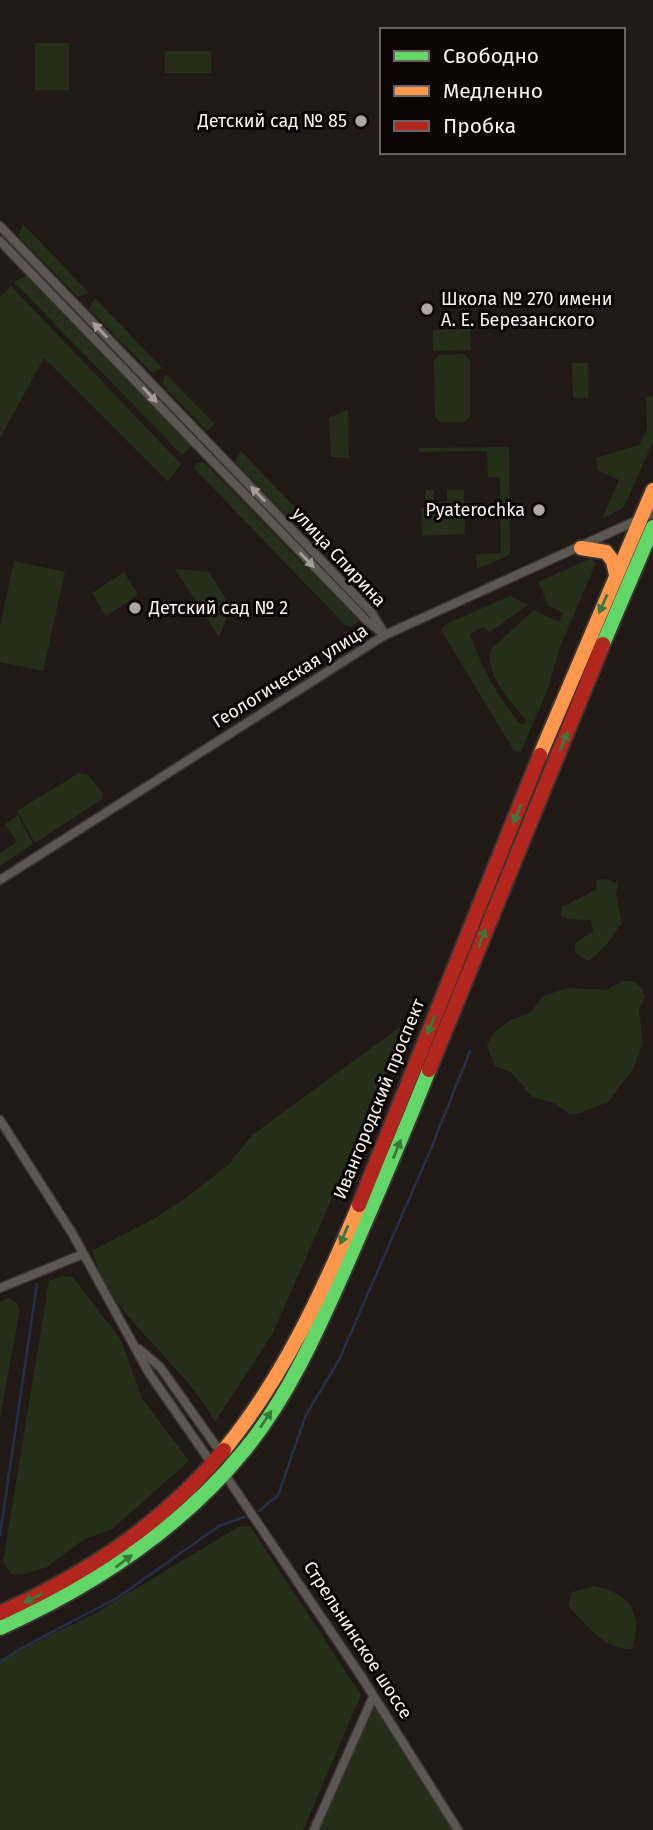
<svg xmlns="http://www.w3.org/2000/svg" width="653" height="1830" viewBox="0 0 653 1830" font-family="'Fira Sans',sans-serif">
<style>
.green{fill:#252e19}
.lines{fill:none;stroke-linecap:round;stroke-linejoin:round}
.stream{stroke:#23304a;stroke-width:2.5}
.street-casing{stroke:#393331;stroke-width:11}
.fast-casing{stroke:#393331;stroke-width:18}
.slow-casing{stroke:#393331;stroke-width:18}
.jam-casing{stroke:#393331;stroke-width:18}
.street{stroke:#5d5754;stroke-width:8}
.fast{stroke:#63d668;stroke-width:14}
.slow{stroke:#ff974d;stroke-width:14}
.jam{stroke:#b3261e;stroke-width:14}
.oneway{fill:#a59d9a}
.oneway2{fill:#3b783b}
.poi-dot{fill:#b0a7a3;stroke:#0a0504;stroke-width:2.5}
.labels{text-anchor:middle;stroke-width:6;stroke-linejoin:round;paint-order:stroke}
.poi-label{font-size:18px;fill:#fdf3ef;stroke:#0a0504;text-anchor:end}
.street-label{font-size:18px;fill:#fdf3ef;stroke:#0a0504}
</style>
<rect width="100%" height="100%" fill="#211916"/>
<g class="green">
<rect x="35" y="43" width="34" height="47"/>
<rect x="165" y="51" width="46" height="22"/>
<polygon points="23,224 89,293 78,297 18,236"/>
<polygon points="28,275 192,446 182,455 14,282"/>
<polygon points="11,286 181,464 168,482 44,358 0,438 0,297"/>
<polygon points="95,298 162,368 152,373 89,309"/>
<polygon points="470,329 471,350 433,351 433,330"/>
<polygon points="464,354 470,360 470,417 464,422 440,422 435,417 434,361 439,355"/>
<polygon points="572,363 588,363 589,398 573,398"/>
<polygon points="166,374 215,424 207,431 162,384"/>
<polygon points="653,396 653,442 624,507 602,519 619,480 597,470 596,458 639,445 647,429 646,397"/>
<polygon points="348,409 349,458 331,457 329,418"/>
<polygon points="509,447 510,555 477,569 476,554 501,553 500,478 488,477 487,451 419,452 419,448"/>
<polygon points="241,451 304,517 300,521 291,520 235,462"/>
<polygon points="197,463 205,463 359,621 351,627 345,625 193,467"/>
<polygon points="426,490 434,490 434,503 447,502 447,490 464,490 465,534 422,536 421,508 426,508"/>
<path d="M592 558 596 563 560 647 549 686 521 752 514 751 441 630 446 624 510 596 528 605 490 632 483 627 470 634C482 668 497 696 520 724H525V719C511 702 483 672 491 649L534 610 559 622 563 613 549 606 538 582Z"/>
<polygon points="14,561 65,572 43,671 0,662 0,626"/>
<polygon points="175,569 209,572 231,608 219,637"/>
<polygon points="124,572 138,595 106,616 92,593"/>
<polygon points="79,773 88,775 103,793 102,799 35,843 17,811"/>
<polygon points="18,815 33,844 0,866 0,853 17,842 5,824"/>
<path d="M607 879 618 884 616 896 622 923C611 937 603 952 588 961L575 952V943L594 931 590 920 567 919 561 915 562 907 596 890 597 880Z"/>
<path d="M622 981C636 981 640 983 645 997L639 1010 643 1043 633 1069 608 1102 580 1113 570 1114 554 1103 532 1097 511 1072 495 1066 487 1046 494 1032 511 1020 530 1013 543 996 568 988 607 990Z"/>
<path d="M407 1022 408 1025 273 1333 215 1422C186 1365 103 1311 93 1250L152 1220 186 1198 229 1164 252 1135Z"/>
<polygon points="63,1276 73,1277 121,1340 142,1398 189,1461 112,1529 83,1540 47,1567 25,1574 11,1574 3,1562 49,1281"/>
<polygon points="9,1298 17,1303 20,1309 0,1418 0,1302"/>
<polygon points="250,1526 361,1695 303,1830 0,1830 0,1659 92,1615 238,1527"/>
<path d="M594 1586C630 1593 644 1613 632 1649 604 1650 587 1625 568 1606L572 1592Z"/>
<polygon points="372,1706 377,1709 453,1830 320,1830"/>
</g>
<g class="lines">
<g class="stream">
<polyline points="259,1511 278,1495 306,1415 339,1360 430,1151 470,1051"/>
<polyline points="0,1535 37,1284"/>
<polyline points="0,1663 16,1651 117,1598 219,1526 244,1517"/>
</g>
<g class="street-casing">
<g id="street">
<polyline points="0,226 372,613 385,635"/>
<polyline points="0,241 366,620 381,632"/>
<polyline points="0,880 385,635 653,513"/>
<polyline points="0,1120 72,1233 149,1373 212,1464"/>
<polyline points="0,1288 83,1254"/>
<polyline points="139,1349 160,1367 221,1453"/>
<polyline points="224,1473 361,1676 458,1830"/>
<polyline points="314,1830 373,1697"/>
</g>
</g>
<g class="fast-casing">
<g id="fast">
<polyline points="603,644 653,527"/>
<path d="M0 1628C93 1586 178 1531 243 1452 287 1399 316 1334 344 1271 373 1205 402 1138 429 1070"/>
</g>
</g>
<g class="slow-casing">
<g id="slow">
<polyline points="581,548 606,552 613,561 616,575"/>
<polyline points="540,755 653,490"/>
<path d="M224 1450C283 1378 323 1291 359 1205"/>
</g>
</g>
<g class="jam-casing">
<g id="jam">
<polyline points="429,1070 603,644"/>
<polyline points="359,1205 540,755"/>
<path d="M0 1613C86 1574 163 1524 224 1450"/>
</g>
</g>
<use href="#street" class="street"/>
<use href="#fast" class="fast"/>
<use href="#slow" class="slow"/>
<use href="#jam" class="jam"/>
</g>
<defs><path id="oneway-solid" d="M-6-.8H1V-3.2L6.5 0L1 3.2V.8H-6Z" transform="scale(1.75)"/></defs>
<g class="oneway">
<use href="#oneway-solid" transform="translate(100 330) rotate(-134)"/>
<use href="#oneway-solid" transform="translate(150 395) rotate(47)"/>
<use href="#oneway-solid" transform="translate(258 494) rotate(-134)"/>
<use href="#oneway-solid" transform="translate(307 560) rotate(46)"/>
</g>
<g class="oneway2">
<use href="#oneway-solid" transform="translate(603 604) rotate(114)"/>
<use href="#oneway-solid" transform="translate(564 741) rotate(-68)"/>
<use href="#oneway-solid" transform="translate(517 814) rotate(112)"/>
<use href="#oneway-solid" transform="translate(482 938) rotate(-69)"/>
<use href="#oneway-solid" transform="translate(431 1025) rotate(112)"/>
<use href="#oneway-solid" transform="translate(397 1149) rotate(-68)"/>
<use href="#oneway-solid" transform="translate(344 1235) rotate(113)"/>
<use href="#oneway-solid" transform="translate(266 1419) rotate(-56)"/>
<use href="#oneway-solid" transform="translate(124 1561) rotate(-37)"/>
<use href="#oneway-solid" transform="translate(33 1598) rotate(154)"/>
</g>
<g class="poi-dot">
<circle cx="361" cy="121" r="7"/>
<circle cx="427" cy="309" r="7"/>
<circle cx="539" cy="510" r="7"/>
<circle cx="135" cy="608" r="7"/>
</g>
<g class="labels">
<g class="poi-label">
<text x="347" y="127">Детский сад № 85</text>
<text x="441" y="305" text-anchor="start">Школа № 270 имени<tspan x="441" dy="21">А. Е. Березанского</tspan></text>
<text x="525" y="516">Pyaterochka</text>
<text x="149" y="614" text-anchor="start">Детский сад № 2</text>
</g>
<g class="street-label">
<text transform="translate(339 557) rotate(47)" y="6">улица Спирина</text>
<text transform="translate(290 676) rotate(-32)" y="6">Геологическая улица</text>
<text transform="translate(379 1099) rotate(-68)" y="6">Ивангородский проспект</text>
<text transform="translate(358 1640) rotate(57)" y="6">Стрельнинское шоссе</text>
</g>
</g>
<rect x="380" y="28" width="245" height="126" fill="#0a0504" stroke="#6b6462" stroke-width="2"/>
<rect x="394" y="51" width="35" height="10" fill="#63d668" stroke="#6b6462" stroke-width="2"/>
<text x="443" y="63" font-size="21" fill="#fdf3ef">Свободно</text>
<rect x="394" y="86" width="35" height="10" fill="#ff974d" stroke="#6b6462" stroke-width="2"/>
<text x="443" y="98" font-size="21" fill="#fdf3ef">Медленно</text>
<rect x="394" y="121" width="35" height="10" fill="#b3261e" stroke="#6b6462" stroke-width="2"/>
<text x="443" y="133" font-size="21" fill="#fdf3ef">Пробка</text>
</svg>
